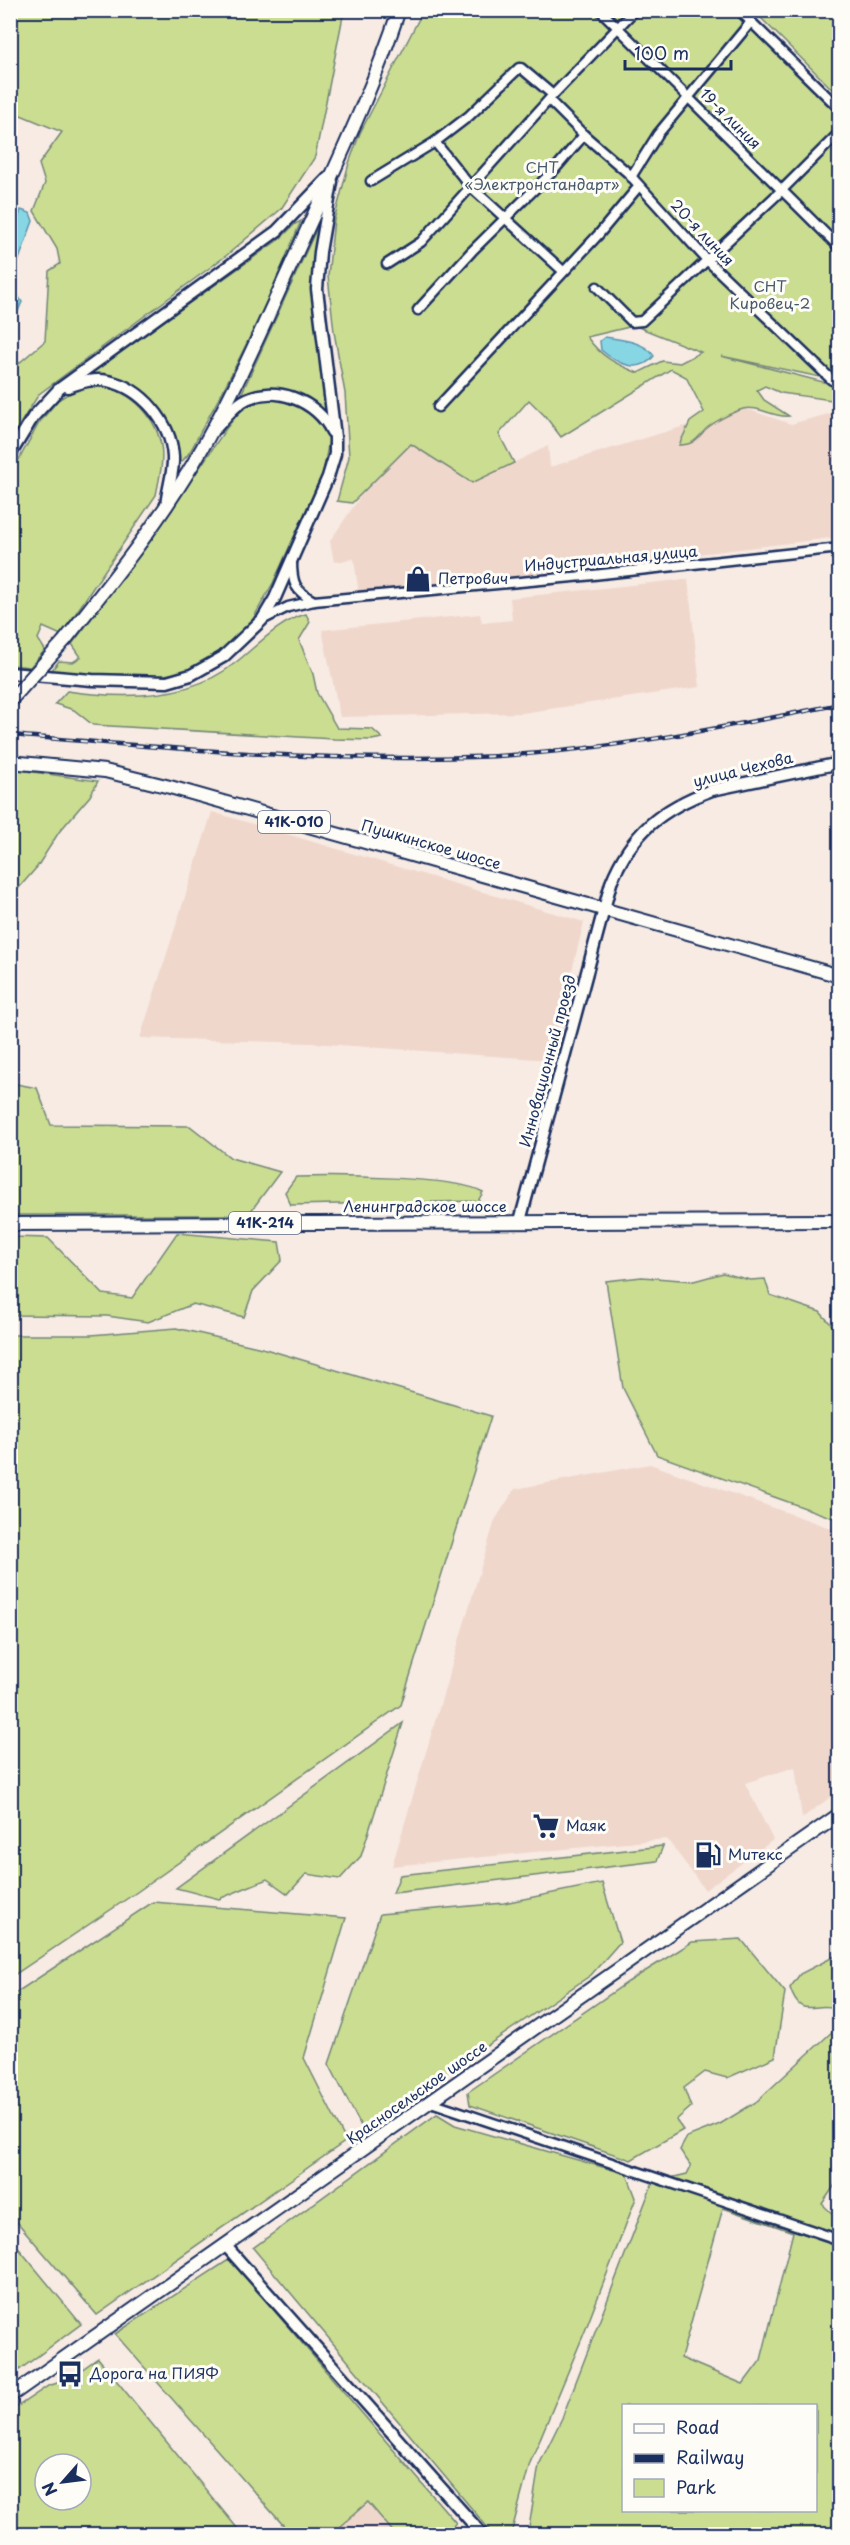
<svg xmlns="http://www.w3.org/2000/svg" width="850" height="2545" viewBox="0 0 850 2545" font-family="'Playpen Sans',sans-serif">
<style>
.built{fill:#f0d7cc}
.green{fill:#cbdd91;stroke:#738678;stroke-width:1.5;fill-rule:evenodd}
.water{fill:#87d6e4;stroke:#5c93ae;stroke-width:1.5}
.lines{fill:none;stroke-linecap:round;stroke-linejoin:round}
.minor-casing{stroke:#1b2f5e;stroke-width:13}
.tertiary-casing{stroke:#1b2f5e;stroke-width:15}
.secondary-casing{stroke:#1b2f5e;stroke-width:16}
.primary-casing{stroke:#1b2f5e;stroke-width:16}
.minor{stroke:#fdfcf7;stroke-width:8}
.tertiary{stroke:#fdfcf7;stroke-width:10}
.secondary{stroke:#fdfcf7;stroke-width:12}
.primary{stroke:#fdfcf7;stroke-width:12}
.rail-casing{stroke:#1b2f5e;stroke-width:4.5}
.rail{stroke:#fdfcf7;stroke-width:2;stroke-dasharray:7;stroke-linecap:butt}
.secondary-bridge-casing{stroke:#1b2f5e;stroke-width:16;stroke-linecap:butt}
.secondary-bridge{stroke:#fdfcf7;stroke-width:12}
.labels{text-anchor:middle;stroke-width:6;stroke-linejoin:round;paint-order:stroke}
.shield{fill:#fdfcf7;stroke:#5f6c8c;stroke-width:1.5}
.shield-label{font-size:14px;font-weight:bold;fill:#1b2f5e}
.street-label{font-size:15px;fill:#1b2f5e;stroke:#fdfcf7}
.park-label{font-size:15px;fill:#475a6b;stroke:#fdfcf7}
.poi-label{font-size:15px;fill:#1b2f5e;stroke:#fdfcf7;text-anchor:start}
</style>
<rect width="100%" height="100%" fill="#f7ebe3"/>
<filter id="ink" filterUnits="userSpaceOnUse"><feTurbulence type="fractalNoise" baseFrequency=".0167" numOctaves="2"/><feDisplacementMap in="SourceGraphic" scale="12" xChannelSelector="R" yChannelSelector="G"/><feConvolveMatrix kernelMatrix="1 2 1 2 8 2 1 2 1" color-interpolation-filters="sRGB"/></filter>
<g filter="url(#ink)">
<g class="built">
<polygon points="744,408 791,424 839,411 839,537 359,595 354,559 334,562 330,541 362,494 411,444 472,483 548,446 550,467"/>
<polygon points="688,579 700,687 522,713 340,717 322,630 480,614 482,623 512,620 510,598"/>
<polygon points="212,812 584,922 550,1060 312,1043 140,1038"/>
<polygon points="650,1464 833,1529 839,1523 839,1791 802,1818 795,1767 745,1783 773,1840 705,1890 667,1839 392,1866 495,1520 515,1489"/>
<polygon points="368,2502 395,2534 331,2534 350,2517"/>
</g>
<g class="green">
<polygon points="10,11 344,11 315,157 281,209 227,255 39,394 11,438 11,377 18,364 45,341 49,271 60,264 57,249 34,211 45,183 39,164 62,132 11,111"/>
<path d="M423 11H737L839 108V128L629 327 587 337C601 357 616 364 638 373L662 361 680 363 701 352 638 327 839 137V381L721 356 839 386V401L781 393 765 386 757 390 764 400 789 416C774 418 758 405 743 409 733 412 713 422 705 430 696 440 693 445 679 445L690 422 704 412 686 377 671 369 561 437 545 416 529 400 499 434 514 463 472 483 411 444 352 503 337 501 349 457 345 393 334 332 328 276 334 220 349 163 360 133Z"/>
<polygon points="754,11 839,11 839,96"/>
<path d="M301 221C272 292 240 362 202 429 196 439 190 457 179 463 174 427 159 394 123 381 113 377 101 376 91 373L281 238 295 224Z"/>
<path d="M320 221 314 257V299L326 412C300 391 274 384 241 395Z"/>
<path d="M93 386C126 387 154 411 161 445 164 462 159 479 156 495L61 635 43 627 38 639 45 650 30 667 11 665V474L39 423 58 400 74 390Z"/>
<polygon points="275,400 296,405 311,414 326,430 329,440 323,473 273,583 250,624 224,652 189,672 147,677 51,671 59,661 73,662 81,657 72,644 147,546 225,430 241,410 258,401"/>
<path d="M306 614 310 622 299 640 313 674 317 693 337 728 372 729 382 738 372 740 334 739 93 725 74 710 55 704 67 691C122 699 190 700 235 663 258 645 278 622 306 614Z"/>
<polygon points="11,769 98,781 90,796 59,832 37,867 11,897"/>
<polygon points="11,1083 37,1088 51,1125 190,1126 231,1158 280,1172 248,1215 11,1215"/>
<path d="M296 1177C333 1176 456 1176 483 1192L478 1201 291 1205 285 1192Z"/>
<polygon points="177,1233 279,1242 282,1260 253,1291 244,1317 193,1304 148,1322 107,1316 11,1315 11,1237 48,1238 103,1294 132,1298"/>
<polygon points="723,1273 750,1280 765,1279 770,1295 820,1312 839,1333 840,1512 833,1518 657,1455 623,1388 606,1281 642,1277 694,1281"/>
<polygon points="176,1328 262,1348 491,1416 401,1705 137,1892 11,1977 11,1335 91,1335"/>
<polygon points="403,1723 361,1856 340,1879 306,1874 288,1894 267,1879 219,1899 176,1888"/>
<polygon points="663,1846 657,1861 393,1893 400,1875"/>
<polygon points="602,1883 620,1942 591,1975 363,2130 329,2064 380,1914 504,1903"/>
<polygon points="153,1902 346,1918 304,2058 346,2141 97,2315 11,2215 11,1996"/>
<polygon points="741,1939 785,1992 775,2057 727,2078 705,2072 684,2088 691,2107 676,2120 683,2130 631,2160 470,2105 468,2092 628,1982 692,1942"/>
<path d="M839 1954V2179L822 2204 839 2220V2534H528L539 2465 562 2418 653 2182 687 2174 691 2166 680 2150 687 2137 720 2124 756 2102 834 2030 836 2008C813 2001 801 2021 790 1988L800 1974ZM723 2208 793 2232 761 2360 743 2384 681 2358ZM624 2406H816V2510H624Z"/>
<polygon points="437,2114 455,2125 627,2174 636,2198 585,2331 530,2463 511,2534 493,2534 253,2248"/>
<polygon points="11,2239 81,2324 11,2376 10,2376"/>
<polygon points="230,2259 456,2523 443,2534 395,2534 368,2502 331,2534 291,2534 115,2334"/>
<path d="M98 2358 242 2534H11V2411L48 2386 67 2380ZM45 2464H81V2500H45Z"/>
</g>
<g class="water">
<polygon points="21,210 30,213 33,221 13,276 14,290 22,302 18,311 12,308 11,239"/>
<path d="M605 337C620 339 646 342 654 356 639 375 616 363 601 350L600 341Z"/>
</g>
<g class="lines">
<g class="minor-casing">
<g id="minor">
<polyline points="600,10 840,248"/>
<polyline points="739,10 840,109"/>
<polyline points="549,100 584,135 628,173 707,260 832,380"/>
<polyline points="435,142 470,186 563,271"/>
<polyline points="631,177 658,134 750,23"/>
<polyline points="371,181 435,142 469,116 519,68 521,68 553,95"/>
<polyline points="387,264 421,242 553,95 635,10"/>
<polyline points="597,287 632,322 642,321 781,191 840,132"/>
<polyline points="418,310 472,251 555,169 584,135"/>
<polyline points="438,407 599,234 639,186"/>
<path d="M292 562C292 583 295 591 314 601"/>
<polyline points="262,620 288,607 314,601 584,576 840,548"/>
<polyline points="431,2102 840,2240"/>
</g>
</g>
<g class="tertiary-casing">
<g id="tertiary">
<path d="M68 387C81 382 94 378 108 381 142 388 171 422 173 457 174 473 167 490 166 507"/>
<path d="M216 428C224 419 233 407 243 401 274 383 318 401 332 432"/>
<polyline points="10,455 33,417 59,389 277,231 330,176"/>
<polyline points="10,673 92,680 167,682 191,675 223,657 262,620 275,598 328,477 335,454 335,437 317,289 320,252 332,182"/>
<path d="M520 1221 611 883C631 833 662 808 712 790L840 763"/>
<polyline points="226,2246 482,2534"/>
</g>
</g>
<g class="secondary-casing">
<g id="secondary">
<path d="M65 640C110 583 156 526 193 464 237 390 270 310 306 232 339 159 374 86 399 10"/>
<polyline points="10,2396 840,1814"/>
</g>
</g>
<g class="primary-casing">
<g id="primary">
<polyline points="10,762 105,771 170,787 840,976"/>
<polyline points="10,1224 840,1221"/>
</g>
</g>
<use href="#minor" class="minor"/>
<use href="#tertiary" class="tertiary"/>
<use href="#secondary" class="secondary"/>
<use href="#primary" class="primary"/>
<g class="rail-casing">
<path id="rail" d="M10 735C164 748 317 762 472 757 596 753 718 729 840 704"/>
</g>
<use href="#rail" class="rail"/>
<g class="secondary-bridge-casing">
<polyline id="secondary-bridge" points="10,701 65,640"/>
</g>
<use href="#secondary-bridge" class="secondary-bridge"/>
</g>
</g>
<defs>
<g id="shop-bare" transform="scale(2.07)"><path d="M-5-2.5h2.3a2.7 3.5 0 0 1 5.4 0H5L5.5 6h-11ZM-1.5-2.5h3a1.5 2.3 0 0 0-3 0Z" fill="#1b2f5e" stroke="#fdfcf7" stroke-width="2.5" paint-order="stroke"/></g>
<g id="supermarket-bare" transform="scale(2.07)"><path d="M-6-5.5h2.5l.6 2H6L4.5 2H-2.5L-4.4-4H-6ZM-1.5 3.2a1.3 1.3 0 1 0 .1 0ZM3 3.2a1.3 1.3 0 1 0 .1 0Z" fill="#1b2f5e" stroke="#fdfcf7" stroke-width="2.5" paint-order="stroke"/></g>
<g id="fuel-bare" transform="scale(2.07)"><path d="M-5.5-6h7V0h2V4h1.3V-2.5L3-4.5l.8-.8L6-3V5H2.5V1h-1V6h-7ZM-4.2-4.7v3.2H.2V-4.7Z" fill="#1b2f5e" stroke="#fdfcf7" stroke-width="2.5" paint-order="stroke"/></g>
<g id="bus-bare" transform="scale(2.07)"><path d="M-5-6H5V4H4V6H2V4H-2V6H-4V4H-5ZM-3.5-4V0h7V-4ZM-3.5 1.2v1.5H-2V1.2ZM2 1.2v1.5H3.5V1.2Z" fill="#1b2f5e" stroke="#fdfcf7" stroke-width="2.5" paint-order="stroke"/></g>
</defs>
<g fill-rule="evenodd">
<use href="#shop-bare" x="418" y="579"/>
<use href="#supermarket-bare" x="546" y="1826"/>
<use href="#fuel-bare" x="708" y="1855"/>
<use href="#bus-bare" x="70" y="2374"/>
</g>
<g class="labels">
<g class="shield">
<rect x="258" y="811" width="72" height="22" rx="4.5"/>
<rect x="229" y="1212" width="72" height="22" rx="4.5"/>
</g>
<g class="shield-label">
<text x="294" y="827">41К-010</text>
<text x="265" y="1228">41К-214</text>
</g>
<g class="street-label">
<text transform="translate(730 119) rotate(45)" y="5">19-я линия</text>
<text transform="translate(702 233) rotate(47)" y="5">20-я линия</text>
<text transform="translate(611 559) rotate(-5)" y="5">Индустриальная улица</text>
<text transform="translate(743 770) rotate(-14)" y="5">улица Чехова</text>
<text transform="translate(431 845) rotate(16)" y="5">Пушкинское шоссе</text>
<text transform="translate(548 1061) rotate(-75)" y="5">Инновационный проезд</text>
<text x="425" y="1212">Ленинградское шоссе</text>
<text transform="translate(417 2093) rotate(-35)" y="5">Красносельское шоссе</text>
</g>
<g class="park-label">
<text x="542" y="173">СНТ<tspan x="542" dy="17">«Электронстандарт»</tspan></text>
<text x="770" y="292">СНТ<tspan x="770" dy="17">Кировец-2</tspan></text>
</g>
<g class="poi-label">
<text x="438" y="584">Петрович</text>
<text x="566" y="1831">Маяк</text>
<text x="728" y="1860">Митекс</text>
<text x="90" y="2379">Дорога на ПИЯФ</text>
</g>
</g>
<rect width="850" height="2545" fill="none" stroke="#fdfcf7" stroke-width="36"/>
<rect x="18" y="18" width="814" height="2509" fill="none" stroke="#1b2f5e" stroke-width="2" filter="url(#ink)"/>
<rect x="622" y="2404" width="195" height="108" fill="#fdfcf7" stroke="#a3aaba" stroke-width="1.5"/>
<rect x="634" y="2424" width="30" height="9" fill="#fdfcf7" stroke="#a3aaba" stroke-width="1.5"/>
<text x="676" y="2434" font-size="18" fill="#1b2f5e">Road</text>
<rect x="634" y="2454" width="30" height="9" fill="#1b2f5e" stroke="#a3aaba" stroke-width="1.5"/>
<text x="676" y="2464" font-size="18" fill="#1b2f5e">Railway</text>
<rect x="634" y="2479" width="30" height="18" fill="#cbdd91" stroke="#a3aaba" stroke-width="1.5"/>
<text x="676" y="2494" font-size="18" fill="#1b2f5e">Park</text>
<g transform="translate(63 2482) rotate(242)"><circle r="28" fill="#fdfcf7" stroke="#a3aaba" stroke-width="1.5"/>
<path d="M0-4.5L10 22L0 15L-10 22Z" fill="#1b2f5e"/>
<text y="-9" font-size="16" font-weight="bold" text-anchor="middle" fill="#1b2f5e">N</text>
</g>
<path d="M625 60v9h106v-9" fill="none" stroke="#1b2f5e" stroke-width="3"/>
<text x="634" y="60" font-size="18" fill="#1b2f5e" stroke="#fdfcf7" stroke-width="4.5" paint-order="stroke">100 m</text>
</svg>
